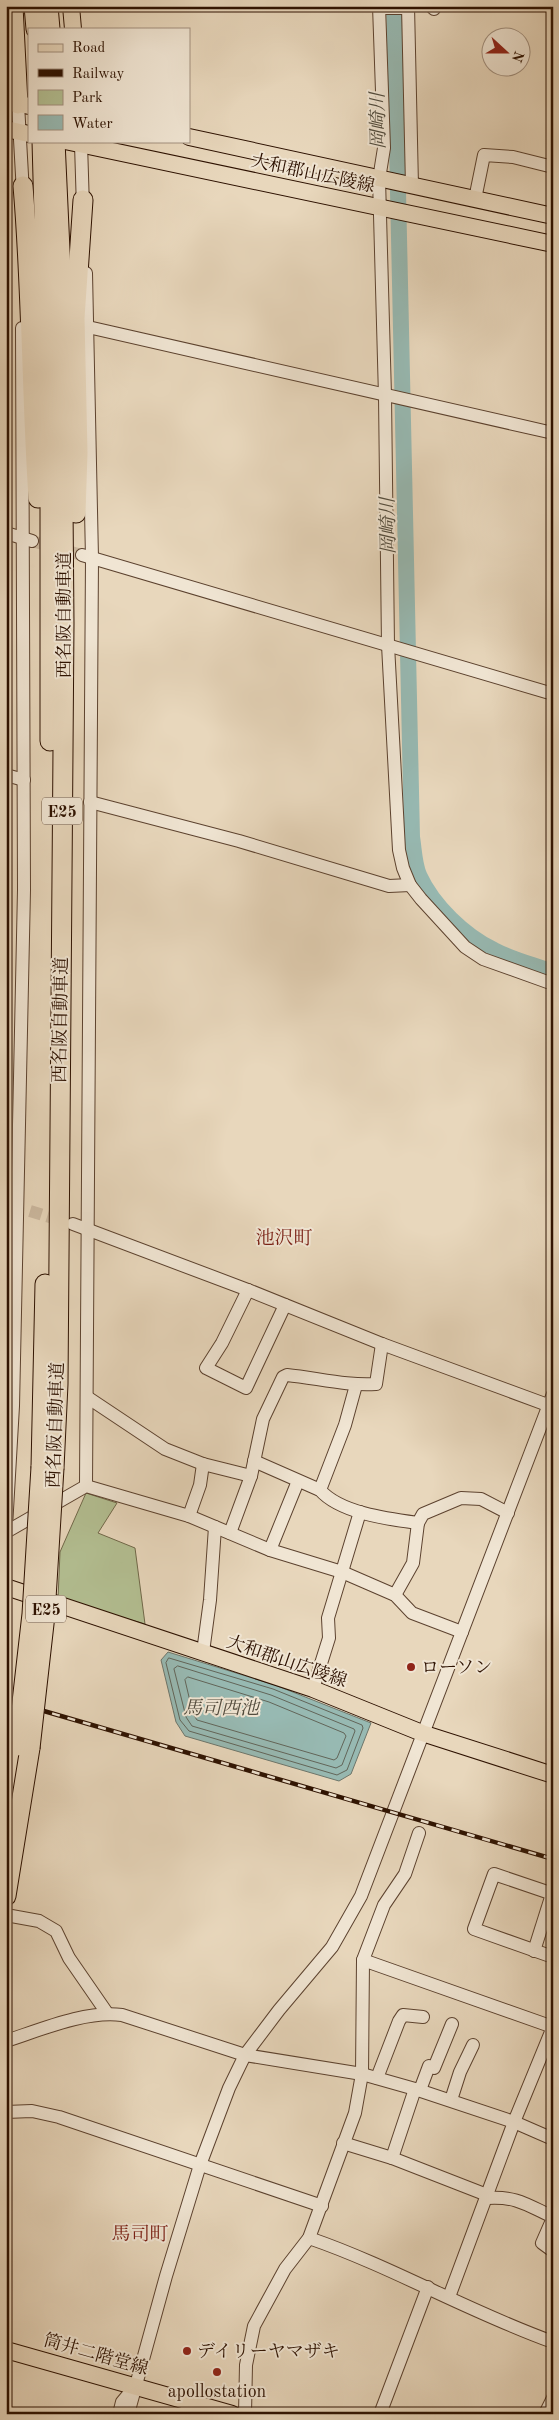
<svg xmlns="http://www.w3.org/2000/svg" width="559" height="2420" viewBox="0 0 559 2420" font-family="'Old Standard TT','Noto Serif JP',serif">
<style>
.green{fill:#b3bf92;stroke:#706849}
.water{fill:#97b9b2;stroke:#6d766b}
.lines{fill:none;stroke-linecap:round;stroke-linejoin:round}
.shore{stroke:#626559;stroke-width:1}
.river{stroke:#97b9b2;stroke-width:16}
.minor-tunnel{stroke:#ccb9a0;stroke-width:12;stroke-dasharray:12 6;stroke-linecap:butt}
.minor-casing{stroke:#5c422f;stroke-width:14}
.major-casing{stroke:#2d1100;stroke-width:18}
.highway-casing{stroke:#2d1100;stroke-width:21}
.minor{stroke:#f0e5d3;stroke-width:12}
.major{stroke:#e8d7bc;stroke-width:16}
.highway{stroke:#e8d7bc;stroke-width:19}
.rail-casing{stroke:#2d1100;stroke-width:4.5}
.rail{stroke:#f0e5d3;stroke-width:2.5;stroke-dasharray:8;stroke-linecap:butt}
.highway-bridge-casing{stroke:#2d1100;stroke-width:21;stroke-linecap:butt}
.highway-bridge{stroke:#e8d7bc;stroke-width:19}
.poi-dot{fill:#8f2418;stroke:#f0e5d3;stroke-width:2}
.labels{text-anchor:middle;stroke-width:4;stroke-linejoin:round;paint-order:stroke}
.shield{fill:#f0e5d3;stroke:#68513f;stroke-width:1}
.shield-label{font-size:16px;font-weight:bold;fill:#2d1100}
.street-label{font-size:18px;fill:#2d1100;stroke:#f0e5d3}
.poi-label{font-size:18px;fill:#2d1100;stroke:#f0e5d3;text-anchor:start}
.water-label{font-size:19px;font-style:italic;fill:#524c3e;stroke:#f0e5d3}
.neighbourhood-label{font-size:19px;fill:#7a1f14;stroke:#f0e5d3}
</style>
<rect width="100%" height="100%" fill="#e8d7bc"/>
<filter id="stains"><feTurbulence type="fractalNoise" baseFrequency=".004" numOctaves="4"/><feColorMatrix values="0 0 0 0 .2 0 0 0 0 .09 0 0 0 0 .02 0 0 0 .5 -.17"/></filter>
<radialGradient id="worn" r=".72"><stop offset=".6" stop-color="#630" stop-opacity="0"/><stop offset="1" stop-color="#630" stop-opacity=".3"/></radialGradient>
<polygon class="green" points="86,1493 117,1503 98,1533 135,1548 145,1624 58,1599 60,1552"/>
<polygon class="water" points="168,1652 275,1685 371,1723 351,1774 339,1781 185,1736 176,1722 161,1660"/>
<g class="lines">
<g class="shore">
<polygon points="169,1658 273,1689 362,1725 363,1728 347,1770 337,1775 189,1731 180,1720 166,1663"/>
<polygon points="178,1666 271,1695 354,1729 355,1731 342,1765 336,1768 192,1726 186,1717 174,1669"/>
<polygon points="188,1677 269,1702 344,1733 346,1736 337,1758 334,1760 197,1720 193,1714 185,1680"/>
</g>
<path class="river" d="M394 6 412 837C414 849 414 863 419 875 433 906 465 936 494 950 513 960 534 965 553 972"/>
<g class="minor-tunnel">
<polyline points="32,541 82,555"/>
<polyline points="30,1211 66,1222"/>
</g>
<g class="minor-casing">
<g id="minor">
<polyline points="379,6 384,148 379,179 385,396 388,645 399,850 403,868 410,885 421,899 465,947 483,959 553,984"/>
<polyline points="408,6 412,186"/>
<polyline points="431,6 434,9"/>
<polyline points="380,8 408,8"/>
<polyline points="18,104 23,193"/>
<polyline points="81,144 83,208"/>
<polyline points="475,199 484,155 513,157 553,167"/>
<polyline points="86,273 92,558 86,1486"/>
<polyline points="88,327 553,433"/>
<polyline points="6,533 32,541"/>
<polyline points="82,555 553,694"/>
<polyline points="6,775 24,780"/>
<polyline points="90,802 239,841 389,886 410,885"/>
<polyline points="73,1224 248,1290 382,1344 553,1407"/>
<polyline points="248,1290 222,1343 206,1368 246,1388 285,1305"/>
<polyline points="87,1397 165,1449 203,1464 251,1476"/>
<path d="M254 1461 320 1490C340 1513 388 1519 418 1523L423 1514 461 1498 481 1499 508 1513"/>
<polyline points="320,1490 345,1425 356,1385"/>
<polyline points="189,1516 200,1485 203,1464"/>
<polyline points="6,1527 13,1406 24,890 22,328"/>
<polyline points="6,1532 86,1486 189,1516 270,1550 342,1572 395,1595 412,1613 462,1632"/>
<path d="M230 1533 251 1476 263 1419 283 1377 287 1375C317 1378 347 1386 376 1384L382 1344"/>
<polyline points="270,1550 298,1481"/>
<polyline points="395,1595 413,1563 418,1523"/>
<polyline points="203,1652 210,1600 215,1527"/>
<polyline points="313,1689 329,1638 328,1618 360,1512"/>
<polyline points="553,1894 494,1874 474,1929 553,1957"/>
<polyline points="6,1915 39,1921 56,1931 69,1958 107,2013"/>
<polyline points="534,1951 552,1894"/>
<polyline points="363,1960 553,2027"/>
<path d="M6 2041C40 2030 86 2010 122 2015L245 2055 362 2074 415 2089 514 2122 553 2139"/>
<polyline points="377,2078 399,2021 403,2015 423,2017"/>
<polyline points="420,2090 429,2066 434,2068 452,2024"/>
<polyline points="451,2100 460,2072 473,2045"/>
<polyline points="6,2112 32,2111 59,2117 322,2206"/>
<polyline points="343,2143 392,2158 487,2195"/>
<polyline points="392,2158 415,2089"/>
<path d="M487 2198C517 2196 527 2205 553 2217"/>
<polyline points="553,2218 542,2243 553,2251"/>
<path d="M309 2238C393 2267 469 2312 553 2342"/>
<polyline points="449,2297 514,2122 553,2027"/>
<polyline points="119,2414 122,2402 132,2390"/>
<polyline points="128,2414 166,2276 200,2165 229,2088 245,2055 279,2010 332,1947 361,1896 553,1394"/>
<polyline points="245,2414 246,2365 254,2326 285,2269 309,2238 355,2113 362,2074 363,1960 384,1905 405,1874 419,1833"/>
<polyline points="380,2414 428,2287"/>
<polyline points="545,2414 553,2398"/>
</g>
</g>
<g class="major-casing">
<g id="major">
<polyline points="71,6 73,29"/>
<polyline points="6,101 29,106"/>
<polyline points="6,129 29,134"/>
<polyline points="189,137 553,216"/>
<polyline points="65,141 553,244"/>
<polyline points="6,1587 313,1689 422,1733 553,1775"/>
<polyline points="6,2350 232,2414"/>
</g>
</g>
<g class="highway-casing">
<g id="highway">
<polyline points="13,6 18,104"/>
<polyline points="34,6 36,29"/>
<polyline points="48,6 50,29"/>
<polyline points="42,141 50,436 50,741"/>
<path d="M23 186C32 290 31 394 38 498"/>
<polyline points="76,513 78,453 75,318 83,200"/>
<polyline points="41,1467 45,1284"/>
<polyline points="54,1468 58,1384 64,623 61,272 55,141"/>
<polyline points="6,1896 30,1748"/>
</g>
</g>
<use href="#minor" class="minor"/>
<use href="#major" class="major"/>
<use href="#highway" class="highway"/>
<g class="rail-casing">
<polyline id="rail" points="6,1700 553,1859"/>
</g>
<use href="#rail" class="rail"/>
<g class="highway-bridge-casing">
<g id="highway-bridge">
<polyline points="17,1746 32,1614 41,1467"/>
<polyline points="30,1748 45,1615 54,1468"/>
</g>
</g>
<use href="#highway-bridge" class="highway-bridge"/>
</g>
<g class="poi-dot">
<circle cx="411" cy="1667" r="5"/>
<circle cx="187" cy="2351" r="5"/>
<circle cx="217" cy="2372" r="5"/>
</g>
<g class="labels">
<g class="shield">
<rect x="42" y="797.5" width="40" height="27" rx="4"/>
<rect x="26" y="1595.5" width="40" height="27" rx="4"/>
</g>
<g class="shield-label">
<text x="62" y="817">E25</text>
<text x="46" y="1615">E25</text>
</g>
<g class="street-label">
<text transform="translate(313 173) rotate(12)" y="6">大和郡山広陵線</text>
<text transform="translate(64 615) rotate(-90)" y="6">西名阪自動車道</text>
<text transform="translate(60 1020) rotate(-89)" y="6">西名阪自動車道</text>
<text transform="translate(55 1425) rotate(-88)" y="6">西名阪自動車道</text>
<text transform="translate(287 1661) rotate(19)" y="6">大和郡山広陵線</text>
<text transform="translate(96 2354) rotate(16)" y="6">筒井二階堂線</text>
</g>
<g class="poi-label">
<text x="421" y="1673">ローソン</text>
<text x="197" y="2357">デイリーヤマザキ</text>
<text x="217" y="2397" text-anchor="middle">apollostation</text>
</g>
<g class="water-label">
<text transform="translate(377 121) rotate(-91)" y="7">岡崎川</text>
<text transform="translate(387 526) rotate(-91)" y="7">岡崎川</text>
<text x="221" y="1714">馬司西池</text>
</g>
<g class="neighbourhood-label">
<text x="284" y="1244">池沢町</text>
<text x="140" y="2240">馬司町</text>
</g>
</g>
<rect width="559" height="2420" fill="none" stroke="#e8d7bc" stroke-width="25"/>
<rect x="8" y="8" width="544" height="2405" fill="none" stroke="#2d1100" stroke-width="2.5"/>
<rect x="12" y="12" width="534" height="2395" fill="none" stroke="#2d1100"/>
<rect x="28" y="28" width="162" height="115" fill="#f0e5d3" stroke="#a2907f"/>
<rect x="38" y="44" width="25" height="8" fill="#e8d7bc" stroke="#a2907f"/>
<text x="72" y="52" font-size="15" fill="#2d1100">Road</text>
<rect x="38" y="69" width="25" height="8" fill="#2d1100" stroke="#a2907f"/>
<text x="72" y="78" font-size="15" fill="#2d1100">Railway</text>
<rect x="38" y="90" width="25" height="15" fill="#b3bf92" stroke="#a2907f"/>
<text x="72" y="102" font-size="15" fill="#2d1100">Park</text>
<rect x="38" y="115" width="25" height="15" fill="#97b9b2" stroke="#a2907f"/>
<text x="72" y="128" font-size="15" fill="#2d1100">Water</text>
<g transform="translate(506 52) rotate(111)"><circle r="24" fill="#f0e5d3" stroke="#a2907f"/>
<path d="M0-4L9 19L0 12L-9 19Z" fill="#8f2418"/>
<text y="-8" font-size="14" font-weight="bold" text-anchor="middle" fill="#2d1100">N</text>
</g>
<rect width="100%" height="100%" filter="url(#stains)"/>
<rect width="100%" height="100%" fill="url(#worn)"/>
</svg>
